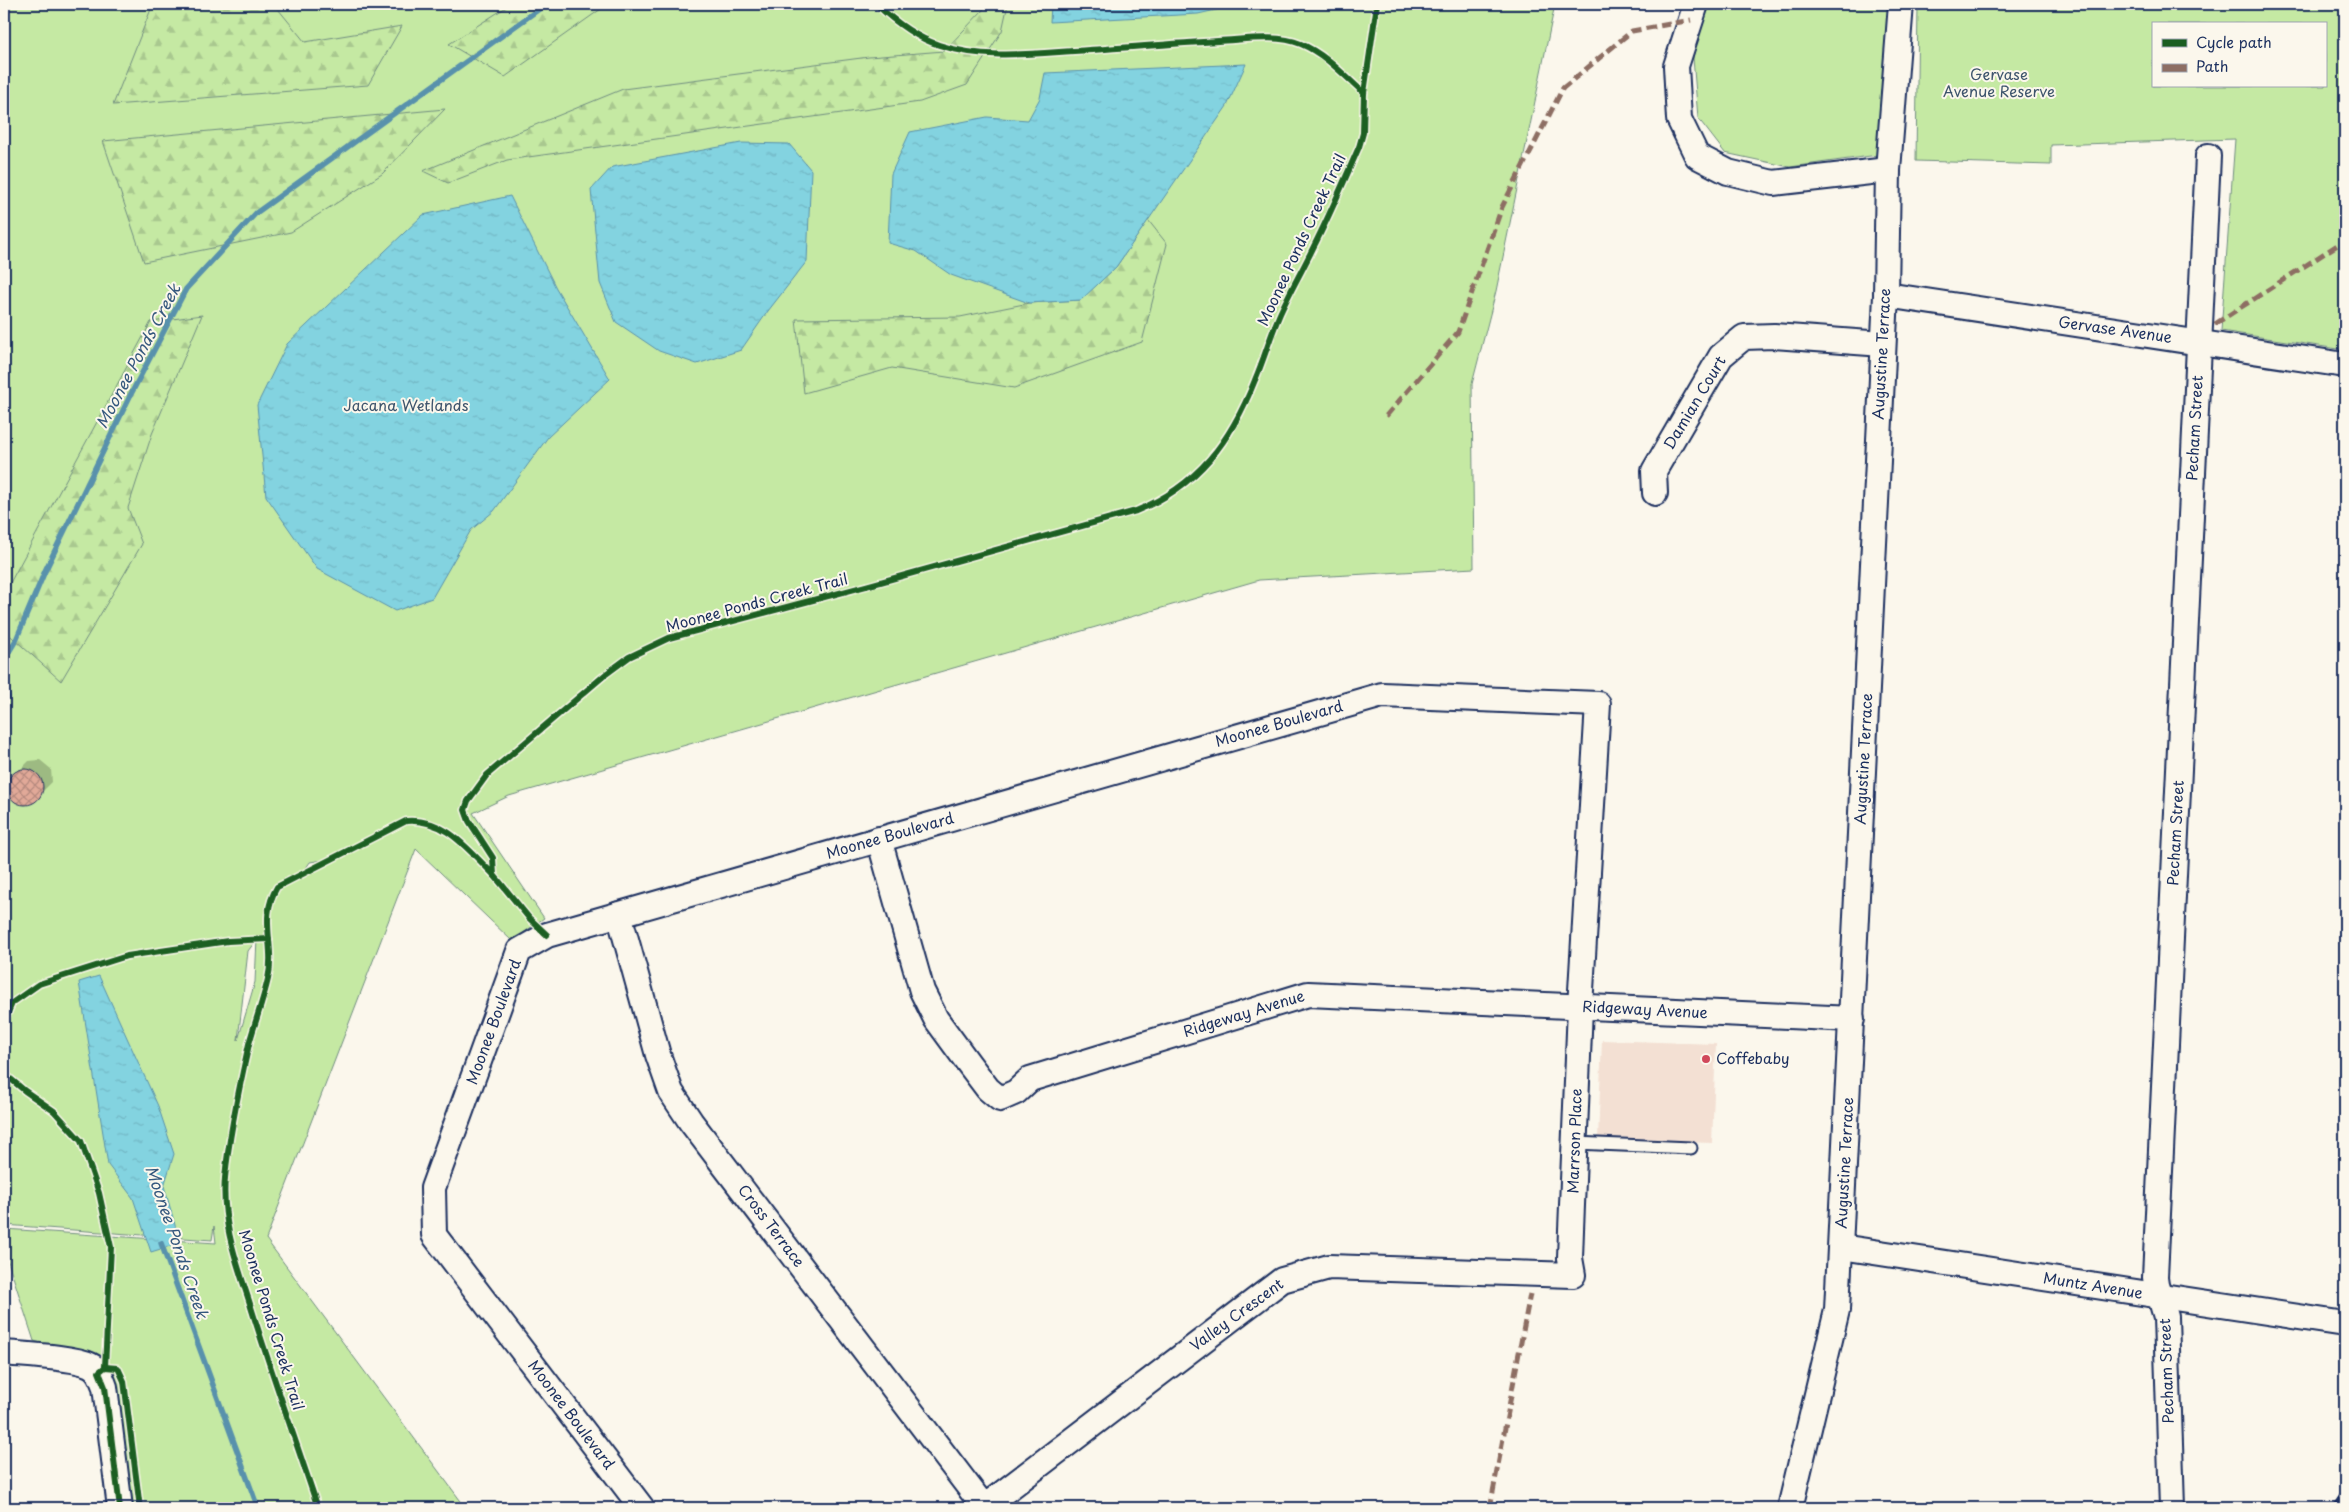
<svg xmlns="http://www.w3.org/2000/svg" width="2349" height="1512" viewBox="0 0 2349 1512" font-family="'Playpen Sans',sans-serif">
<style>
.built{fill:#f3e0d3}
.green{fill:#c5e9a3;stroke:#708c80;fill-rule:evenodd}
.forest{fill:url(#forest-firs);stroke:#708c80}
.water{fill:url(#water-ripples);stroke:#5991ac}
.shadow{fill:#0003}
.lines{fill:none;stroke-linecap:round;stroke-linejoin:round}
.stream{stroke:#5991ac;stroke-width:5.5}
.building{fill:url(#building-cross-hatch);stroke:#1b2f5e}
.lane-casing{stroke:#1b2f5e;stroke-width:15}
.street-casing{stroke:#1b2f5e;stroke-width:28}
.lane{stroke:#fbf7ec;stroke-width:11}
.street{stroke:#fbf7ec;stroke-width:24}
.rail{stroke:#1b2f5e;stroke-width:4}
.quiet{stroke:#8d6e63;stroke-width:5;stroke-dasharray:10 5;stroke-linecap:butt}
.cycleway-casing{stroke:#fbf7ec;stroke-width:9}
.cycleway{stroke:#1b5e20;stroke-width:6}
.poi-dot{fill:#d1495b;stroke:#fbf7ec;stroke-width:2}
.labels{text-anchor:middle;stroke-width:4;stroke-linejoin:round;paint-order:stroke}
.park-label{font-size:15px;fill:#3d546c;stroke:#fbf7ec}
.street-label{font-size:15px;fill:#1b2f5e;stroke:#fbf7ec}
.poi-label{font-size:15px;fill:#1b2f5e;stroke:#fbf7ec;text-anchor:start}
.water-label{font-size:16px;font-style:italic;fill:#35587e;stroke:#fbf7ec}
</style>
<defs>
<pattern id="forest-firs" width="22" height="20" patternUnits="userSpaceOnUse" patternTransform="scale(1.25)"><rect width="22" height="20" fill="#c5e9a3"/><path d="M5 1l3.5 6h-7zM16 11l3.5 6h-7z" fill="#a9c88f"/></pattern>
<pattern id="water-ripples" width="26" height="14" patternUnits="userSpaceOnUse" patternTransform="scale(1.25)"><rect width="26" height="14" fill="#83d3e0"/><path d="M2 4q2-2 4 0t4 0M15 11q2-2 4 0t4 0" fill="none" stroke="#71b5c3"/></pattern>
<pattern id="building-cross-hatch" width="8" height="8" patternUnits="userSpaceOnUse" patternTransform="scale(1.25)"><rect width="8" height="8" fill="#e1a998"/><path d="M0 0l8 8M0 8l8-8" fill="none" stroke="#b68a7f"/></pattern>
</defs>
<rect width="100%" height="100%" fill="#fbf7ec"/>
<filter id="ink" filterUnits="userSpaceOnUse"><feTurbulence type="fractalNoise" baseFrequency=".02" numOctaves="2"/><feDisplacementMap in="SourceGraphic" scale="10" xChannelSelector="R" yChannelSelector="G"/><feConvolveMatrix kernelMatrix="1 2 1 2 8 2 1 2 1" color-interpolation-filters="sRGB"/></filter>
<g filter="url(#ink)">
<polygon class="built" points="1602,1040 1716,1044 1712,1143 1598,1139"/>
<g class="green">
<path d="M4 4H1555L1496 291 1472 384 1474 568 1259 580 509 796 473 813 544 918 512 941 416 849 266 1239 466 1508H123L90 1356 34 1341 4 1249V1229L216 1243 214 1226 212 1240 4 1225ZM329 859 302 875V874L310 862ZM257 939 255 982 238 1040 248 951Z"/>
<polygon points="1703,4 1889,4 1878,155 1790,167 1725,153 1698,118 1693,58"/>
<path d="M1918 4H2345V350L2221 331 2235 139 2051 145V165L1916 161ZM2153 24H2325V86H2153Z"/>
</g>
<g class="forest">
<polygon points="153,4 274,4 305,42 402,26 368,85 113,105"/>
<polygon points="511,4 608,4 505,77 449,44"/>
<polygon points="985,4 1008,4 1002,31 967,85 920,102 507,160 448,183 423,171 623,89 869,57 944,51 983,10"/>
<polygon points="445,109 382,174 291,232 144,262 103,141"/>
<polygon points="1148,220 1167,244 1142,342 1014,388 892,368 804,393 796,319 960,317 1029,303 1080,300 1116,267"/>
<polygon points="202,315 152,434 128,508 142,544 61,681 4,630 4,594 151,322"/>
</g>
<g class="water">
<polygon points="1051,4 1243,4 1198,14 1050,22"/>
<polygon points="1246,64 1227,106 1116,267 1081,300 1029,303 951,275 916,251 888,243 891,174 910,132 987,117 1028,120 1040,98 1045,73"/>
<polygon points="741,143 789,144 811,170 807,261 768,311 741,350 697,364 659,351 616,322 600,283 591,190 612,167"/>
<polygon points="510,196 556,288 610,379 548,437 494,511 471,530 432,598 395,611 317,569 266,496 257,405 287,344 423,215"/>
<polygon points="99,976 158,1106 174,1154 164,1186 180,1243 151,1252 133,1198 108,1165 79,982"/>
</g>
<polygon class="shadow" points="40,760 51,769 52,782 31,803 17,802 8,792 9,781 29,761"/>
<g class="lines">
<g class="stream">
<polyline points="4,660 16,640 45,571 131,394 186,289 256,213 546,4"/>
<polyline points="4,679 8,697"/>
<polyline points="161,1243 258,1508"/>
</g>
</g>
<circle class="building" cx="25" cy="787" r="18"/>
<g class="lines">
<g class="lane-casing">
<polyline id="lane" points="1575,1143 1691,1148"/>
</g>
<g class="street-casing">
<g id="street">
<polyline points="1696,4 1676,66 1679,119 1697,156 1728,172 1773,183 1888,170"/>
<polyline points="1886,295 2345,365"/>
<polyline points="1655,493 1654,471 1721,356 1744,337 1774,336 1883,344"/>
<polyline points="879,839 922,991 936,1019 969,1064 988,1089 1000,1099 1016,1092 1030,1079 1308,994 1852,1019"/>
<polyline points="619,914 658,1055 671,1092 691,1122 984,1507"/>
<polyline points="1841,1247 2345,1324"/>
<path d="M4 1353C24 1355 73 1357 90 1365 99 1369 102 1379 105 1387L120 1508"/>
<polyline points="642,1508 434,1235 433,1188 519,951 547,935 1382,695 1598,704 1580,1007 1571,1230 1570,1258 1573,1275 1329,1267 1282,1280 983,1508"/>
<polyline points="1790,1508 1837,1310 1886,295 1888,170 1901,4"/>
<polyline points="2172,1508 2166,1317 2156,1284 2155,1277 2208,156"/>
</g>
</g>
<use href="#lane" class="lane"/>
<use href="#street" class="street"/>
<polyline class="rail" points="2332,1508 2345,1489"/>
<g class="quiet">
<polyline points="2215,324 2345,240"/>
<polyline points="1386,416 1458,332 1502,207 1563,88 1632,31 1691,20"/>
<polyline points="1490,1508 1530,1294"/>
</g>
<g class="cycleway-casing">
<g id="cycleway">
<path d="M876 4C893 20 917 38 939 45 978 58 1019 55 1059 52 1112 49 1165 44 1218 41 1244 40 1276 34 1301 44 1325 54 1345 76 1364 93"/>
<polyline points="494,875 529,918 547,935"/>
<polyline points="4,1022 12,1003 39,984 127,956 228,941 269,939"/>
<polyline points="4,1069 6,1075 25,1091 54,1111 81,1141 99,1193 111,1247 105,1367 99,1372 105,1387 120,1508"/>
<polyline points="105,1367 118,1368 124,1381 140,1508"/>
<path d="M318 1508C296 1441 272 1375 251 1307 238 1266 221 1223 225 1178 229 1134 239 1088 249 1044 255 1022 263 1001 268 979 276 945 258 919 277 887L406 821C446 818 467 849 494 875L493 858 469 821 465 810 468 801 487 775 606 674 629 657 669 638 866 586 1136 511C1198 486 1231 441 1255 380 1264 359 1270 337 1279 316 1289 293 1302 271 1313 248 1330 215 1344 181 1359 147L1363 133 1364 93 1377 4"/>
</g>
</g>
<use href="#cycleway" class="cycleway"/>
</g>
</g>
<circle class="poi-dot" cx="1706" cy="1059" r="5"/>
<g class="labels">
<g class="park-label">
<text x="1999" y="80">Gervase<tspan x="1999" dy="17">Avenue Reserve</tspan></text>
<text x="406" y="411">Jacana Wetlands</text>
</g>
<g class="street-label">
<text transform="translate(1302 240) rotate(-65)" y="5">Moonee Ponds Creek Trail</text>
<text transform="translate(2115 330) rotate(8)" y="5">Gervase Avenue</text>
<text transform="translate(1882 354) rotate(-87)" y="5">Augustine Terrace</text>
<text transform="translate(1695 403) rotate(-59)" y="5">Damian Court</text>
<text transform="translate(2195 428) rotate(-87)" y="5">Pecham Street</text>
<text transform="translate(757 603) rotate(-15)" y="5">Moonee Ponds Creek Trail</text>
<text transform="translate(1279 724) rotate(-16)" y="5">Moonee Boulevard</text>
<text transform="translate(1864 759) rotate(-87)" y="5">Augustine Terrace</text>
<text transform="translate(2176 833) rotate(-87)" y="5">Pecham Street</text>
<text transform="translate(890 836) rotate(-16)" y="5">Moonee Boulevard</text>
<text transform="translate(1645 1010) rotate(3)" y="5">Ridgeway Avenue</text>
<text transform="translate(1244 1014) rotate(-17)" y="5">Ridgeway Avenue</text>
<text transform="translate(494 1022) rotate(-70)" y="5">Moonee Boulevard</text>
<text transform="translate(1575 1141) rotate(-88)" y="5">Marrson Place</text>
<text transform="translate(1845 1163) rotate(-87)" y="5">Augustine Terrace</text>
<text transform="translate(771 1226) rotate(53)" y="5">Cross Terrace</text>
<text transform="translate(2093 1286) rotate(9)" y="5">Muntz Avenue</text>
<text transform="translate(1237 1315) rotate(-36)" y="5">Valley Crescent</text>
<text transform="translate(271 1320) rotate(73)" y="5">Moonee Ponds Creek Trail</text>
<text transform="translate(2167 1371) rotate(-92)" y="5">Pecham Street</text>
<text transform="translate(571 1415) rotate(53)" y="5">Moonee Boulevard</text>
</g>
<g class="poi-label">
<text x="1716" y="1064">Coffebaby</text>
</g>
<g class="water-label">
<text transform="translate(138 356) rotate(-62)" y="6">Moonee Ponds Creek</text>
<text transform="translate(177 1242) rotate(71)" y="6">Moonee Ponds Creek</text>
</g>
</g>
<rect width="2349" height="1512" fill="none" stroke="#fbf7ec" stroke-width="20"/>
<rect x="10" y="10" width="2329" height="1492" fill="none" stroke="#1b2f5e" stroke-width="2" filter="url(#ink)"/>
<rect x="2152" y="22" width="175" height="65" fill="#fbf7ec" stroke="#a1a7b3"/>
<rect x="2162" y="39" width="25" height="8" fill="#1b5e20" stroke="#a1a7b3"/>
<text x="2196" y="48" font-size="15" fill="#1b2f5e">Cycle path</text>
<rect x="2162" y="64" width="25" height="8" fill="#8d6e63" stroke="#a1a7b3"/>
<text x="2196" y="72" font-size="15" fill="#1b2f5e">Path</text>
</svg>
